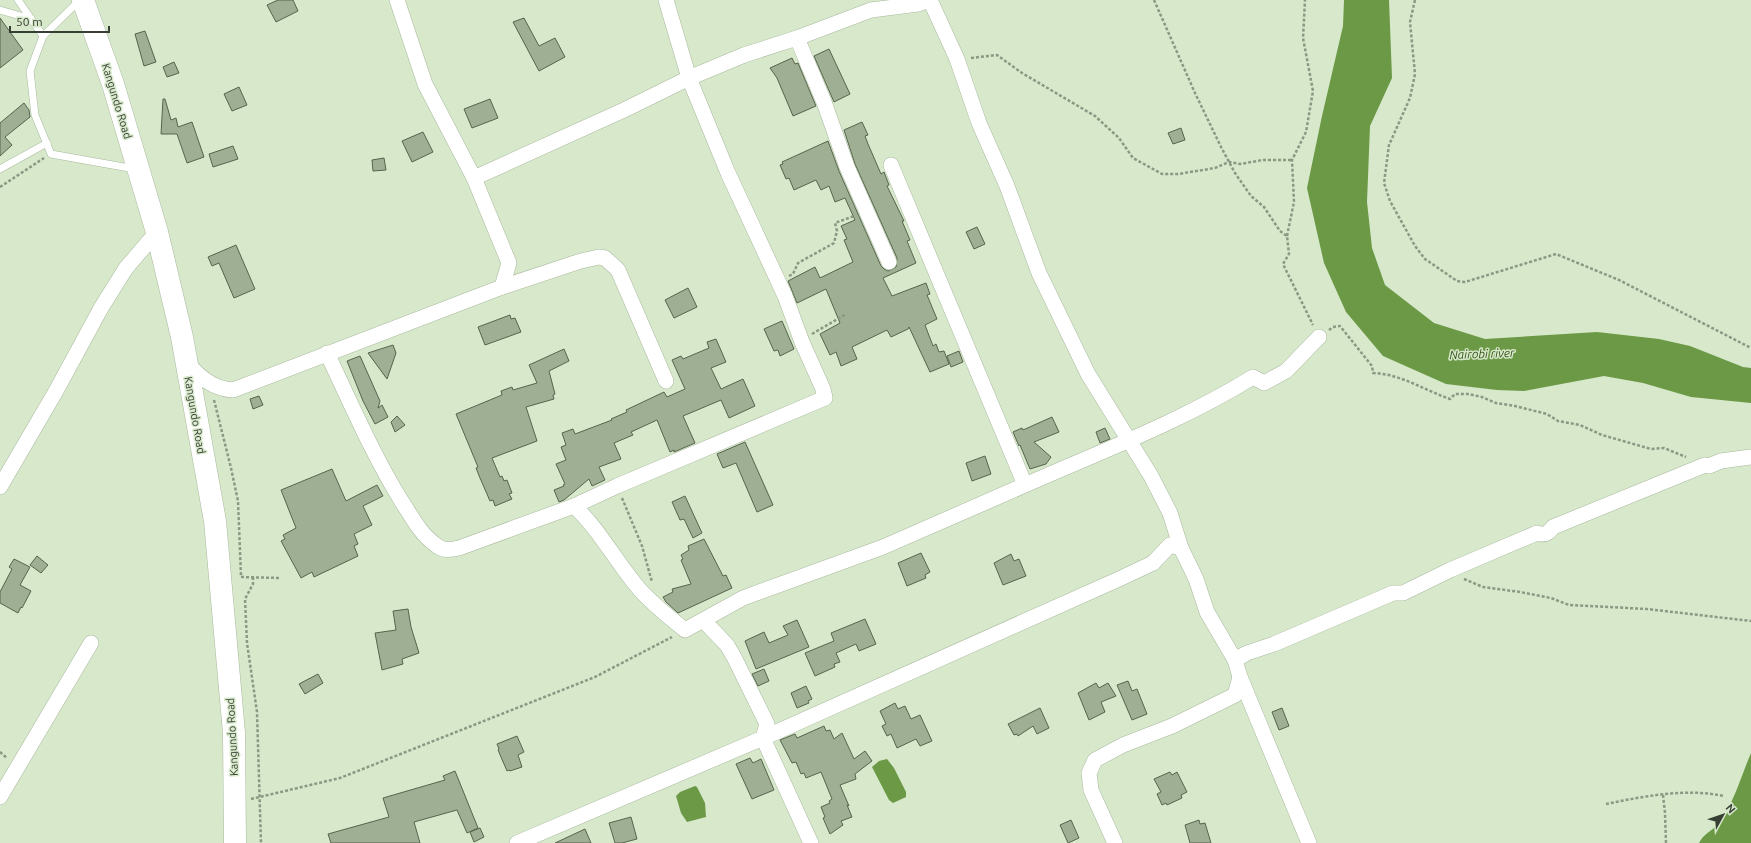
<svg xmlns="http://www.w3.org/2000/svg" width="1751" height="843" viewBox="0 0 1751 843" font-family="Ubuntu,sans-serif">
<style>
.water{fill:#6b9945}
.building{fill:#9faf94;stroke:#56644c}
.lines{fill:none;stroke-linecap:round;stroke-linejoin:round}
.lane-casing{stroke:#a9b99e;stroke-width:8}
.street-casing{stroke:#a9b99e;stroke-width:16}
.highway-casing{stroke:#a9b99e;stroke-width:23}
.path{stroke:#8b9883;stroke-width:2.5;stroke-dasharray:3 2;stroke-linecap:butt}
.lane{stroke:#fff;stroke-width:7}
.street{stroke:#fff;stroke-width:15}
.highway{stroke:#fff;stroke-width:22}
.labels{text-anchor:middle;stroke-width:3;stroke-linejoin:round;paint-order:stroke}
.street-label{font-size:11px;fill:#373e33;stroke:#d7e8cb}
.water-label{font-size:12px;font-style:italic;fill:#36551a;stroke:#d7e8cb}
</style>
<rect width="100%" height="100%" fill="#d7e8cb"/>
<g class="water">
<polygon points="1344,0 1389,0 1392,78 1370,126 1367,202 1372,248 1385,285 1434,323 1485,339 1597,332 1659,339 1690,346 1743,367 1751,368 1751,403 1691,397 1643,383 1604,376 1524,391 1497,390 1446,384 1383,356 1346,312 1324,263 1307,188 1322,116 1343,26"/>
<path d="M1751 753V843H1699C1703 834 1712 831 1718 824 1734 804 1741 776 1751 753Z"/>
<polygon points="887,759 894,768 906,792 906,797 893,803 889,800 872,767 879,761"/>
<polygon points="695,786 697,787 705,803 706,817 687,822 681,813 676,796 680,792"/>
</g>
<g class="building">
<polygon points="278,0 293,0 298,11 276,22 267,5"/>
<polygon points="0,18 23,50 0,68"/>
<polygon points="524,18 539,46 555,38 565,57 539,71 513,22"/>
<polygon points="145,31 156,62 144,66 135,34"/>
<polygon points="829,49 850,94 834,102 814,56"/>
<polygon points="792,58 795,64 798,63 816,106 793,116 777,78 770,68"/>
<polygon points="174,62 179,73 167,77 163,67"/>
<polygon points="239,87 247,105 232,111 224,94"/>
<polygon points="163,99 165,99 171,120 176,118 178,127 192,122 204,157 187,163 177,134 161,134"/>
<polygon points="490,99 498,118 472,128 464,109"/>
<polygon points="24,103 29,110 30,117 5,137 12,145 0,156 0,123"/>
<polygon points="862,122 868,135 865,136 868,144 881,174 884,172 889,185 887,186 904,221 902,221 910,240 907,241 916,263 883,278 892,296 926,283 930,294 927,295 937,319 925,325 933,346 936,344 939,352 944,351 949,364 930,372 909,327 908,329 891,337 887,330 852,347 857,359 841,366 836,352 830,355 820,334 840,323 826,289 797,303 788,281 815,267 820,278 853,262 844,240 847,239 841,226 855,220 845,198 835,202 829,186 821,190 816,180 794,190 789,178 786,179 780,165 783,164 782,162 828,141 839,171 881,266 884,269 888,271 896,267 897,258 855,164 844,130"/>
<polygon points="1181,128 1185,140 1173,144 1168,133"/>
<polygon points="423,132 433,152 412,162 402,141"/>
<polygon points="233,146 238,159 213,167 209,154"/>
<polygon points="384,158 386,170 373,171 372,160"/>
<polygon points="977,227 985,244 974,249 966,232"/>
<polygon points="236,245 255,289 234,298 219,263 212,266 208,257"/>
<polygon points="688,288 697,307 674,318 665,300"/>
<polygon points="510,315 511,319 515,318 521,332 485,345 478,327"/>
<polygon points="782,321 794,349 780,356 778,350 774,351 764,329"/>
<polygon points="716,339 726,362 711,368 721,389 743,379 755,406 729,418 721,400 683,416 695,443 674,452 674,450 670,452 657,420 631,432 633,435 614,443 621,459 599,467 605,480 592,486 589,479 564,500 559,502 554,490 564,486 563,485 565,484 556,464 566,460 561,447 566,445 562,433 573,429 575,434 612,420 611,419 627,412 626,410 664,392 667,397 685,389 672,360 681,356 683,359 709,348 707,342"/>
<polygon points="393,345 396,353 387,379 368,353"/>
<polygon points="564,349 569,361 549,371 555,394 553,395 554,399 526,407 537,441 492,458 500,477 502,476 504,481 507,480 512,493 509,494 512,499 495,506 493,500 490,501 480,478 476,468 478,467 456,414 502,395 501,391 512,387 513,390 537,383 529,365"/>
<polygon points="959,351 963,362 951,367 947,356"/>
<polygon points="360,356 380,401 378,408 382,405 388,417 375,424 363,401 347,361"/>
<polygon points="259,396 263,405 253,409 250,399"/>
<polygon points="397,416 405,425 395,432 391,422"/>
<polygon points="1052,417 1059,432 1034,442 1051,457 1046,464 1030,469 1020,445 1019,446 1013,432 1022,428 1023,430"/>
<polygon points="1105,428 1110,439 1100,443 1096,432"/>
<polygon points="745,442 773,505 757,512 736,463 723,468 717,454"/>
<polygon points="985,456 991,474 972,481 966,463"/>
<polygon points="332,469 346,501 377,485 383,496 363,506 372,525 354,534 358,544 354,546 358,556 314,577 312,572 301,578 281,541 285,539 283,535 296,528 281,490"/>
<polygon points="685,496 702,533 693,538 684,519 680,520 672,502"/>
<polygon points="704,539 723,576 726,575 732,588 678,613 666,602 663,597 673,592 672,589 691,584 681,560 683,559 681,555 689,550 688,546"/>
<polygon points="921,553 930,572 925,575 926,578 907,586 898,563"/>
<polygon points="1011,554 1014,561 1019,559 1026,576 1003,585 994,563"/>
<polygon points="37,556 48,565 41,573 30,565"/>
<polygon points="14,559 30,567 20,585 31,591 22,608 21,607 18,613 0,603 0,592 12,569 9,567"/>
<polygon points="408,609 411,627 419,653 402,659 403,664 382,670 375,633 396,630 393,611"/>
<polygon points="865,619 876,644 859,651 856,644 836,653 840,662 834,664 835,667 815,676 805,653 834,641 831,633"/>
<polygon points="797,620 809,647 756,669 745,641 764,632 769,643 788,635 783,626"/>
<polygon points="764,669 769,681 758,686 752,674"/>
<polygon points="318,674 323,683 305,694 299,684"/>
<polygon points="1128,681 1132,691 1137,689 1147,714 1132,720 1117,685"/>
<polygon points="1096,683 1099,688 1108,683 1116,696 1101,702 1105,712 1089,720 1078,693"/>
<polygon points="806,686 812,699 808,701 809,703 797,708 791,693"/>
<polygon points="895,703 898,709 905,706 911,719 920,715 932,741 920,746 916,739 897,748 891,734 887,736 882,726 886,724 880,711"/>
<polygon points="1040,708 1049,728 1037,734 1033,726 1018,736 1017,734 1014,735 1008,724"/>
<polygon points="1282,708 1289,726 1279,730 1272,712"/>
<polygon points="824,726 826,731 830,730 834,739 842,733 854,759 865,751 872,761 855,774 856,779 840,785 849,806 847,805 852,817 841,821 843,825 830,834 823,818 825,817 821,807 830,803 829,801 832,799 821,772 806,778 804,773 801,774 796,762 792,763 780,740 795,734 797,738"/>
<polygon points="517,736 524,752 518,755 522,767 510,771 509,770 507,771 498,750 499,749 497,744"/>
<polygon points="750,758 753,763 761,759 774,790 752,799 736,764"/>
<polygon points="455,771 478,828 467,833 457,810 414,822 420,843 331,843 328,834 389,817 383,798 445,780 443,776"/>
<polygon points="1170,772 1172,775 1177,772 1187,792 1181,795 1182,798 1167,805 1166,803 1162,805 1157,794 1161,792 1154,779"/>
<polygon points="631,817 637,839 622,843 615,843 609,823"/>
<polygon points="1071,820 1079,838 1068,843 1060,825"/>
<polygon points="1199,820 1200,824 1205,823 1211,843 1190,843 1185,825"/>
<polygon points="480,828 484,837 474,842 470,832"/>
<polygon points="585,829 591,843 555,843"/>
</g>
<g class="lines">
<g class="lane-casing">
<g id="lane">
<polyline points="18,0 43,36"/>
<polyline points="80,0 43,36 30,71 35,115 51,154 135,169"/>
<polyline points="0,10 31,19"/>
<polyline points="0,169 47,143"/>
</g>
</g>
<g class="street-casing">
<g id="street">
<polyline points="397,0 425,84 474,178 509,263 502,287"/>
<polyline points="930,0 957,59 979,123 1007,186 1039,273 1088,374 1151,476 1170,513 1181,548"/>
<polyline points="797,38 824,102 847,167 889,262"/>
<polyline points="474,178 624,110 689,78 744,55 797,38 871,10 918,4 929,0"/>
<path d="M327 353C351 404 373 455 402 502 412 517 421 535 436 545 443 551 450 550 459 548L574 506 617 486 825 398 823 389 802 342 785 296 728 173 689 78 666 0"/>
<path d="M188 364C200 377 213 389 233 390L502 287 581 261 599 257 605 258 618 270 666 381"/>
<path d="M1025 485C1102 451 1182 421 1253 377L1264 383 1286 371 1319 337"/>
<polyline points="0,487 56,391 101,308 126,268 157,232"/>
<path d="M574 506C601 531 617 564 641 591 654 605 670 618 685 630L743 598 883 547 1025 485 891 165"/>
<polyline points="704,621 727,645 734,657 767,724 763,738 811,843"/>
<path d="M1235 660 1247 653 1274 644 1393 593H1403L1450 570 1537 533C1545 536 1549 533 1553 527L1705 465 1709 466 1721 461 1751 457"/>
<polyline points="0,797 91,643"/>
<polyline points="517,843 763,738 1119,579 1153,563 1170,545 1181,548 1196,579 1207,612 1235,660 1240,677 1309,843"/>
<polyline points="1115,843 1091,790 1089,773 1095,760 1123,745 1172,726 1235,695 1240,677"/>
</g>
</g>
<g class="highway-casing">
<polyline id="highway" points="83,0 113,84 157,232 182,337 215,521 234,733 235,843"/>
</g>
<g class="path">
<polyline points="1154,0 1195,93 1221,147 1235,173 1251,196 1264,207 1280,231 1287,236 1289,254 1283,264 1313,325"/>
<polyline points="1415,0 1410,22 1415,74 1410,98 1389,145 1384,183 1390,201 1415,246 1425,259 1457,281 1465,282 1556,254 1619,280 1751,348"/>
<polyline points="971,58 997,55 1022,73 1095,116 1119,138 1133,158 1162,174 1178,174 1215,168 1229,162 1240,164 1263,160 1292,160"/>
<polyline points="0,187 44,158"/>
<polyline points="1287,236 1294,202 1292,160 1306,132 1313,91 1303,38 1305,0"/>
<polyline points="789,276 793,274 798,263 834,243 837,231 835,223 854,216"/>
<path d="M1329 330 1333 327 1340 326 1372 366 1373 373C1401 374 1424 390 1450 399L1455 394H1468L1482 397 1496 403 1515 406 1547 414 1558 421 1580 425 1602 435 1651 449 1664 448 1686 457"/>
<polyline points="812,334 846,314"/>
<polyline points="214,400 231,468 238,501 241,576"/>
<polyline points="622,498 642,546 652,582"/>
<polyline points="241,577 280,578"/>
<polyline points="253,577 253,584 245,599 247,643 257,712 261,843"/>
<polyline points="1464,579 1483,587 1520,592 1551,598 1569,605 1647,609 1751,621"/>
<polyline points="0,752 7,758"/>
<polyline points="1663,795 1665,813 1666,843"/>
<polyline points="251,799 340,778 595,677 672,637"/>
<path d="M1606 804C1645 796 1686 788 1724 796"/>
</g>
<use href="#lane" class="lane"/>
<use href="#street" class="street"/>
<use href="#highway" class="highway"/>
</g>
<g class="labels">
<g class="street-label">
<text transform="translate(117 101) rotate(73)" y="4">Kangundo Road</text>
<text transform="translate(195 415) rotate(80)" y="4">Kangundo Road</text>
<text transform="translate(232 737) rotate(-93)" y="4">Kangundo Road</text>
</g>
<g class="water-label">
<text transform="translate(1482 354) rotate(-2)" y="4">Nairobi river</text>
</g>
</g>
<g transform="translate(1723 815) rotate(50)" stroke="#d7e8cb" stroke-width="3" paint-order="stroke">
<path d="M0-3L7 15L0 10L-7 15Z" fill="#373e33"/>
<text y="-6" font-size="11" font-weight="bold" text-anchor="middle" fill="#373e33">N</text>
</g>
<path d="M10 26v6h99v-6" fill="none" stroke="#373e33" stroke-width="2"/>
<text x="16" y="26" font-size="12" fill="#373e33" stroke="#d7e8cb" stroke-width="3" paint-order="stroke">50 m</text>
</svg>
